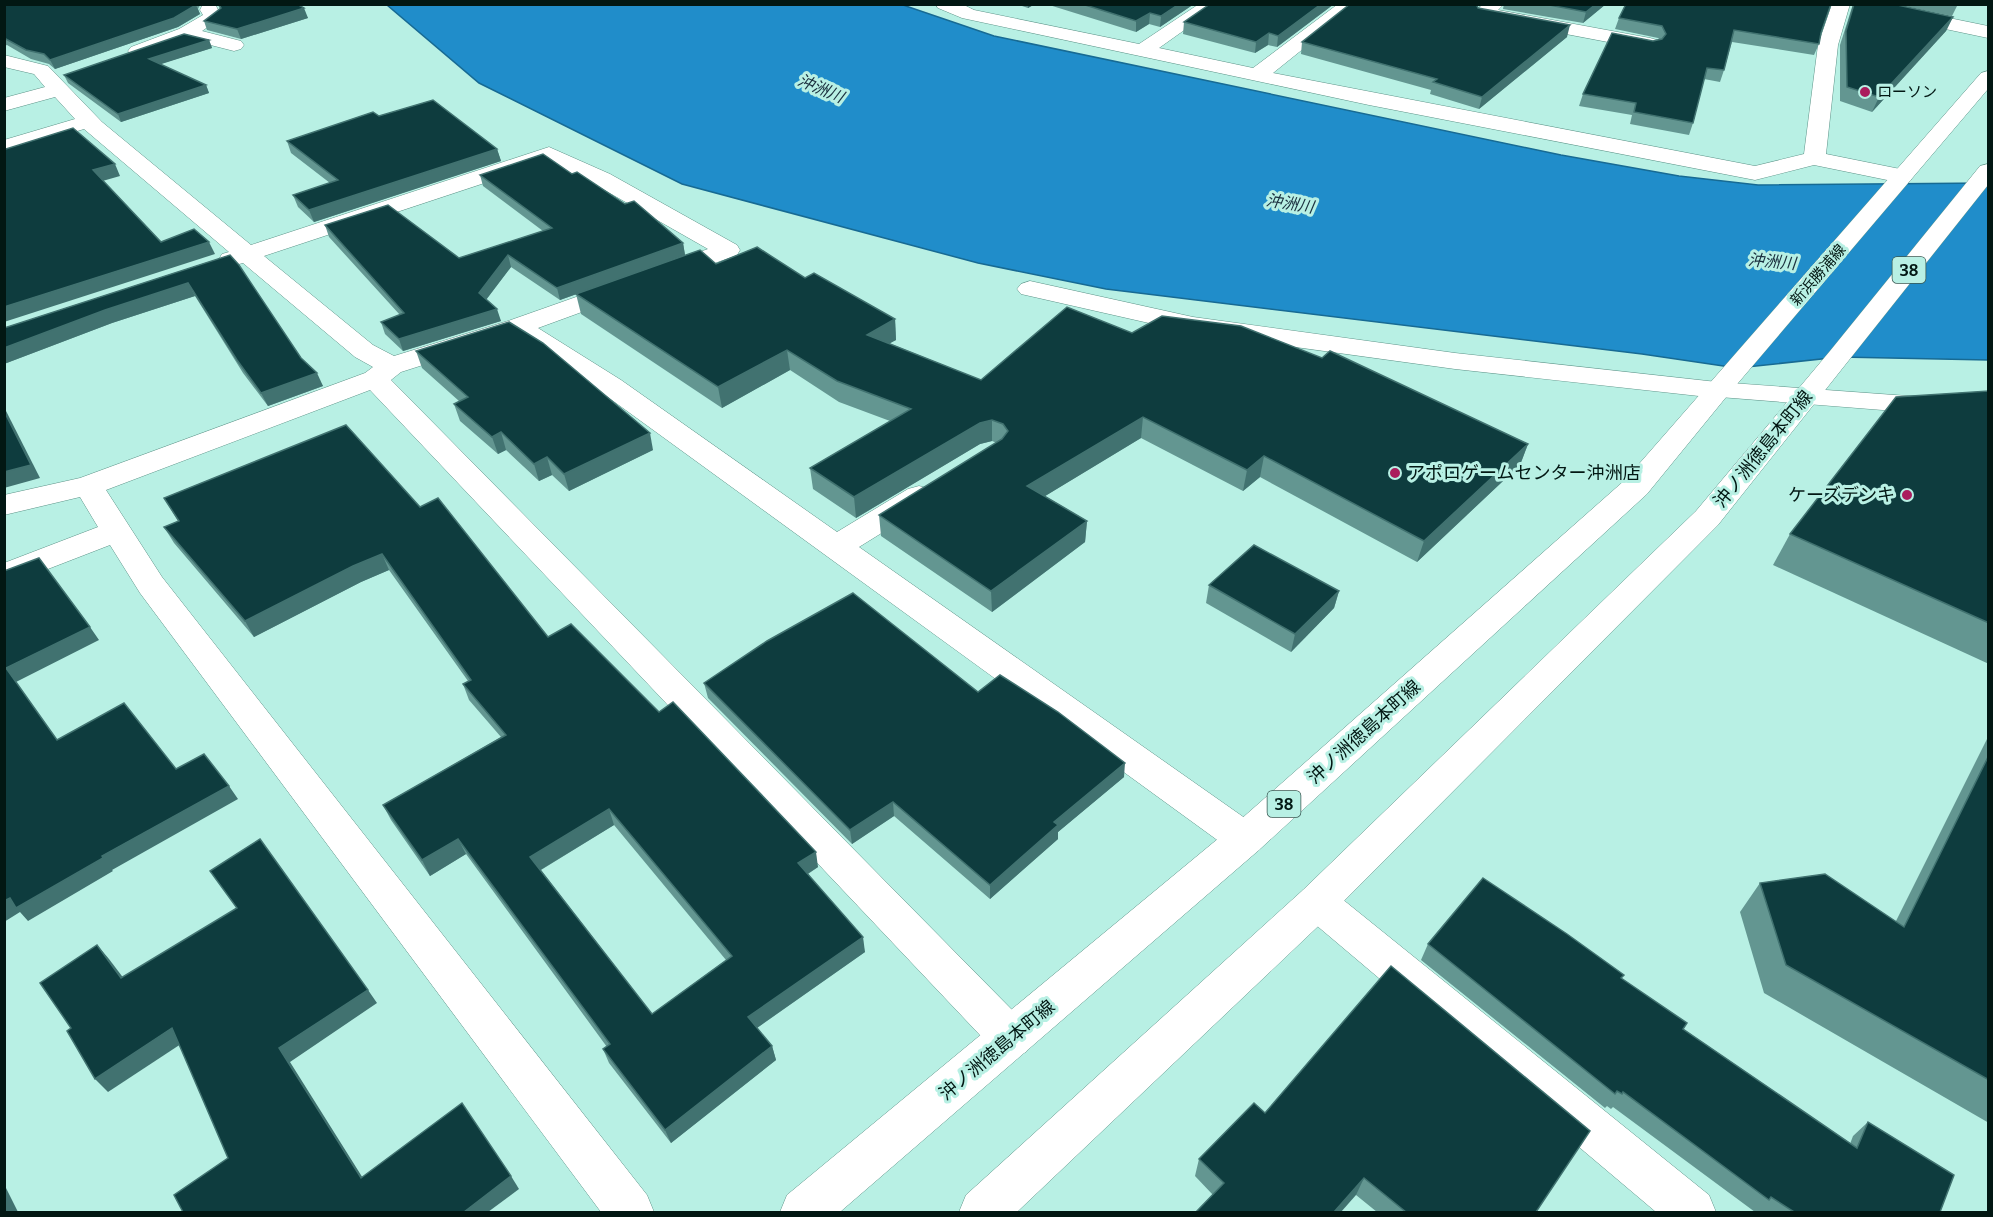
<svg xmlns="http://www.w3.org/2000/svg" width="1993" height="1217" viewBox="0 0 1993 1217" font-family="Bitter,'Noto Sans JP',serif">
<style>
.water{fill:#208dca;stroke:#176a93;stroke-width:1.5}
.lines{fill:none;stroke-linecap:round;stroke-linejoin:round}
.minor-casing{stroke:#5d9388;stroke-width:1}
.tertiary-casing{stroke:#5d9388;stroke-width:1}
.primary-casing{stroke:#5d9388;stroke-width:1}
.minor{fill:#fff;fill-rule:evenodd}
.tertiary{fill:#fff;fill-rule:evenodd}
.primary{fill:#fff;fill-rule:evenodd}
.wall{fill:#639691;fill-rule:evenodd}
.shaded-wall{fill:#417270}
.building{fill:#0e3c3e;stroke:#417270;stroke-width:1.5;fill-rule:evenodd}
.poi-dot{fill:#aa1d5d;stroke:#b8f0e4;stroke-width:2}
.labels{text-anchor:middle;stroke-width:6;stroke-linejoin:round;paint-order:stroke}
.far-poi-label{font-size:15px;fill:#021713;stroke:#b8f0e4;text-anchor:start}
.far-street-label{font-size:15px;fill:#021713;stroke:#b8f0e4}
.far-water-label{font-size:16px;font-style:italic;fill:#1a2f3e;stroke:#b8f0e4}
.shield{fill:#b8f0e4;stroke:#395852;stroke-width:1.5}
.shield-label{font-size:16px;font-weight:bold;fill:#021713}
.street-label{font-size:18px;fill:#021713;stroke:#b8f0e4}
.poi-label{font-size:18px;fill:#021713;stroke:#b8f0e4;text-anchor:start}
</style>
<rect width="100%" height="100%" fill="#b8f0e4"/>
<polygon class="water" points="387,5 903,5 994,36 1561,155 1679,176 1758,185 1988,183 1988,360 1840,357 1737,368 1642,354 1106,289 978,263 682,184 479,83"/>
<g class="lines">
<g class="minor-casing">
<g id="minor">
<polygon points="209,4 216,6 222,17 202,31 241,41 244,45 241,49 234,51 187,39 138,57 131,55 128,51 131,47 179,29 203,15 200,10 202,6"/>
<polygon points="935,4 962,4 974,10 1139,44 1199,4 1221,4 1159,48 1253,68 1338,4 1359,4 1273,73 1755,166 1804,154 1818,45 1832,4 1850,4 1838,45 1826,154 1910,171 1913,176 1910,181 1902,183 1814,165 1755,180 1369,105 962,18 938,8"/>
<polygon points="1483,4 1504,4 1498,10 1650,38 1657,40 1660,44 1657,48 1650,50 1476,17 1474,13"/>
<polygon points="1905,9 1988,26 1988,38 1898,19 1896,15 1898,11"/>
<polygon points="4,55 48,66 102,122 251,245 549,147 610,174 737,245 740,250 737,255 676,277 667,279 658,277 655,272 658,267 708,249 594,184 548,162 264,256 373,345 394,356 508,321 613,284 622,281 631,284 635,289 631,294 538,328 621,380 837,532 908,489 919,486 930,489 934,496 930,503 859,547 1259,828 1264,839 1259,850 1245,855 1231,850 601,392 514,336 401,372 391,380 1026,1024 1033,1038 1026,1052 1011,1058 996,1052 370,390 106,490 162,577 647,1195 654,1212 601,1212 140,593 110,545 4,586 4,563 98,527 80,497 4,515 4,495 80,478 365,373 373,367 355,357 243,263 231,266 222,264 219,259 222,254 229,252 84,129 4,153 4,140 75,119 55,97 4,111 4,98 45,87 34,74 4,67"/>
<polygon points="1030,281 1193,317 1455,353 1717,382 1727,384 1731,390 1727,396 1717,398 1455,369 1193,333 1021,294 1017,289 1021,284"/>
<polygon points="1317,885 1331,890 1709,1195 1716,1212 1656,1212 1303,914 1297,902 1303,890"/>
</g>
</g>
<g class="tertiary-casing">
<polygon id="tertiary" points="1717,382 1908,396 1988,399 1988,415 1908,412 1707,396 1703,390 1707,384"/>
</g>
<g class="primary-casing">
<g id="primary">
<polygon points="1988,71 1988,89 1727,396 1647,494 1259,850 840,1212 780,1212 787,1195 1231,828 1625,480 1981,73"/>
<polygon points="1988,164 1988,185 1718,525 1331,914 1017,1212 959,1212 966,1195 1303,890 1696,511 1830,351 1980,166"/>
</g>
</g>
<use href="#minor" class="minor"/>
<use href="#tertiary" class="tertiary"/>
<use href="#primary" class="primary"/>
</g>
<g class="wall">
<polygon points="4,4 200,5 198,9 200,14 178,27 55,69 49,64 31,59 7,45 4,46"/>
<polygon points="217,4 297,4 308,18 241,39 207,30 204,21 220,9 218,5"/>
<polygon points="1016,4 1035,4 1028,8"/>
<polygon points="1046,4 1194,4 1160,27 1149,24 1136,32"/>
<polygon points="1210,4 1334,4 1277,47 1268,45 1255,53 1183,34 1184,22"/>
<polygon points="1504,4 1606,4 1583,23 1503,9"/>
<polygon points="1853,4 1893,4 1953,17 1946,31 1872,112 1840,101 1840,45"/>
<polygon points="1895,4 1958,4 1952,16"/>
<polygon points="1477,7 1478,8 1567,37 1479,109 1430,94 1431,90 1301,54 1302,42"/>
<polygon points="1619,18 1821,33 1819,44 1814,55 1732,42 1724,70 1720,82 1704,79 1693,123 1689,135 1630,124 1632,115 1579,106 1583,94 1653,41 1659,39 1658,38 1615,29"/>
<polygon points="209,40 212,48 160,64 206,85 209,93 121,122 68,83 64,75"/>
<polygon points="379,116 497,149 501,161 314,222 298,207 293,195 330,183 291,153 287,141"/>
<polygon points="572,174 625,204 683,243 685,255 560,300 511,267 486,300 501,321 403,351 385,334 381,322 400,315 329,237 325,225 459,258 543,231 483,186 480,175"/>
<polygon points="230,255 301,358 323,386 268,406 243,373 195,296 112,323 4,364 4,328"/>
<polygon points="716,264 805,278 895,319 896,340 889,343 981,380 1132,333 1528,444 1520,465 1417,562 1260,477 1243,491 1141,438 1045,496 1087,521 1085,542 992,612 881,536 879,515 997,443 992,441 980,444 856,518 813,489 810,468 890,421 839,402 790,370 722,408 581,314 576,294"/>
<polygon points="416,351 653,450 569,491 552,475 539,481 506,450 498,454 460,421 454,404 459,401 422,368"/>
<polygon points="1989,391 1989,664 1773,565 1790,534"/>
<path d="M164 498 420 507 548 637 659 712 818 867 808 874 865 952 757 1028 772 1046 776 1060 671 1143 609 1063 603 1049 607 1047 466 854 430 876 391 820 383 805 501 737 469 700 463 684 468 681 389 570 361 582 254 637 174 543 164 527 178 521ZM614 825 726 960 652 1014 541 870Z"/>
<polygon points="1209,585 1339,591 1334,608 1291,652 1206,603"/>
<polygon points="704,683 978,692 1124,777 1058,832 1058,839 990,899 894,816 852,844 708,698"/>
<polygon points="1989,735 1989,1123 1764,993 1740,912 1760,883 1896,921"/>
<polygon points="1428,944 1622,979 1683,1029 1850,1144 1853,1136 1868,1122 1940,1212 1760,1212 1758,1211 1755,1212 1613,1107 1611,1109 1607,1106 1605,1108 1421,960"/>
<polygon points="1265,1113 1536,1212 1377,1212 1356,1195 1213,1195 1195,1176 1199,1159"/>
</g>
<g class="shaded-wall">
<polygon points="1028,4 1035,4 1028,8"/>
<polygon points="1179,4 1194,4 1160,27 1161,16"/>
<polygon points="1321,4 1334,4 1277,47 1278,36"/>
<polygon points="1596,4 1606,4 1583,23 1586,12"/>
<polygon points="196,5 200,14 178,27 55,69 50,60"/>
<polygon points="304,8 308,18 241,39 237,29"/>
<polygon points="1150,13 1149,24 1136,32 1136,21"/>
<polygon points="1953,17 1946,31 1872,112 1879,97"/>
<polygon points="1570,25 1567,37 1479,109 1482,97"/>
<polygon points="1269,33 1268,45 1255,53 1256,42"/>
<polygon points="209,40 212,48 152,67 149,59"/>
<polygon points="206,85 209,93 121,122 118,114"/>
<polygon points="497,149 501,161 314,222 309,210"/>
<polygon points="115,164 120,176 99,182 93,170"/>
<polygon points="209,242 215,254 4,322 4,307"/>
<polygon points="683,243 685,255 560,300 557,288"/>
<polygon points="508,255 511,267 482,305 479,293"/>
<polygon points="188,283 195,296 112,323 4,364 4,348 105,310"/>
<polygon points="497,309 501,321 403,351 399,339"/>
<polygon points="895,319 896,340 869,355 867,335"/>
<polygon points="787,350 790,370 722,408 718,387"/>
<polygon points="317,373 323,386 268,406 261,393"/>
<polygon points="4,407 40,478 4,488"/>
<polygon points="1143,417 1141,438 1027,507 1027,486"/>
<polygon points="992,420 992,441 980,444 856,518 854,497 980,423"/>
<polygon points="501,432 506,450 498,454 492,437"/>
<polygon points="650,433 653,450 569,491 564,474"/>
<polygon points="1528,444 1520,465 1417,562 1424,541"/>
<polygon points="1264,456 1260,477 1243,491 1247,470"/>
<polygon points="547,457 552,475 539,481 534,464"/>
<polygon points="1087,521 1085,542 992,612 991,591"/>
<polygon points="382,554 389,570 361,582 254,637 245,621 353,566"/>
<polygon points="1339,591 1334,608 1291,652 1295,634"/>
<polygon points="90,627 99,640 16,682 67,753 6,668"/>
<polygon points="1125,763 1124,777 1058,832 1058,839 990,899 990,885 1054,822"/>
<polygon points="229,786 238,799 112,870 113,871 28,921 20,912 4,922 4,901 10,898 102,856"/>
<polygon points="893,802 894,816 852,844 850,830"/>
<polygon points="609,809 614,825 537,872 530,857"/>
<polygon points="458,839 466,854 430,876 422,860"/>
<polygon points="816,852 818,867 801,878 798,863"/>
<polygon points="863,937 865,952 751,1032 748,1017"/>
<polygon points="97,945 109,959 134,992 121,978"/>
<polygon points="368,990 377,1003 290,1062 371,1191 361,1178 279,1048"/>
<polygon points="172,1028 184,1042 108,1092 95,1079"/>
<polygon points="772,1046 776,1060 671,1143 665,1130"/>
<polygon points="511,1176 519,1189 488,1212 464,1212"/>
<polygon points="1364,1178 1356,1195 1341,1212 1334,1212"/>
<polygon points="4,1184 18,1212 4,1212"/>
</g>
<g class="building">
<polygon points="4,4 196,4 196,5 174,18 50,60 44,54 26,50 4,38"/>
<polygon points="219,4 297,4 304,8 237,29 204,21 221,8"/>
<polygon points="1082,4 1179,4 1161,16 1150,13 1136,21"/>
<polygon points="1210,4 1321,4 1278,36 1269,33 1256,42 1184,22"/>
<polygon points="1350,4 1476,4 1478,8 1570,25 1482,97 1433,82 1437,79 1302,42"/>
<polygon points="1544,4 1596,4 1586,12"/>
<polygon points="1626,4 1831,4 1821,33 1819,44 1734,30 1724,70 1707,68 1693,123 1634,112 1636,103 1583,94 1612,33 1653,41 1662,39 1666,34 1662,26 1619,18"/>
<polygon points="1854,4 1893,4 1953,17 1879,97 1847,87 1846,31"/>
<polygon points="184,34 209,40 149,59 206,85 118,114 64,75"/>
<polygon points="433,100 497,149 309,210 293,195 338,180 287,141 373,112 379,116"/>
<polygon points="73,128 115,164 93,170 161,242 194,229 209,242 4,307 4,148 6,149"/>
<polygon points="543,154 572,174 577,172 625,204 634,201 683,243 557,288 508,255 479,293 497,309 399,339 381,322 404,313 325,225 388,205 459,258 552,228 480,175"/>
<polygon points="757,247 805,278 814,273 895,319 867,335 981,380 1067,307 1132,333 1162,316 1241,326 1322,358 1330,351 1528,444 1424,541 1264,456 1247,470 1143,417 1027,486 1087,521 991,591 879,515 1002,439 1008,431 1003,424 992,420 980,423 854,497 810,468 911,409 837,381 787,350 718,387 576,294 700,250 716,264"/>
<polygon points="230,255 239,265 301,358 317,373 261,393 237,360 188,283 105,310 4,348 4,328"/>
<polygon points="509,322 543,343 650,433 564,474 547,457 534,464 501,432 492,437 454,404 468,397 416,351"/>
<polygon points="1989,391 1989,623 1790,534 1896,397"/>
<polygon points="4,411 31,465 4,472"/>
<path d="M346 425 420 507 438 498 548 637 571 624 659 712 673 702 816 852 798 863 863 937 748 1017 772 1046 665 1130 603 1049 610 1044 458 839 422 860 383 805 506 735 463 684 471 680 382 554 353 566 245 621 164 527 179 521 164 498ZM609 809 732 956 652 1014 530 857Z"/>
<polygon points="1254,545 1339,591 1295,634 1209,585"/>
<polygon points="39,558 90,627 6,668 57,740 124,703 176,769 204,754 229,786 102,856 103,858 16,908 10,898 4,901 4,571"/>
<polygon points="853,593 978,692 1000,675 1058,712 1125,763 1054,822 1058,825 990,885 893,802 850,830 704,683 767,641"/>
<polygon points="1989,755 1989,1080 1786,965 1760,883 1825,874 1904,927"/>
<polygon points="260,839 368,990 279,1048 361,1178 462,1103 511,1176 464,1212 183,1212 174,1195 228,1158 172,1028 95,1079 67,1031 71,1028 40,983 97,945 121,978 237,908 210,871"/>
<polygon points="1483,878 1567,934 1624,975 1621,978 1687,1023 1683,1029 1857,1148 1868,1122 1954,1175 1940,1212 1794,1212 1771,1197 1769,1200 1623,1092 1622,1094 1617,1091 1615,1094 1428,944"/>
<polygon points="1391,966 1590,1131 1536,1212 1406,1212 1364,1178 1334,1212 1196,1212 1224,1183 1199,1159 1254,1103 1265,1113"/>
</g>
<g class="poi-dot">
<circle cx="1865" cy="92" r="6"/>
<circle cx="1395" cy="473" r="6"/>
<circle cx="1907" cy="495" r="6"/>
</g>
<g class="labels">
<g class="far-poi-label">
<text x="1877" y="97">ローソン</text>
</g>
<g class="far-street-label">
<text transform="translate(1818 275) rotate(-49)" y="5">新浜勝浦線</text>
</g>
<g class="far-water-label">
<text transform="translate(821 88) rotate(23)" y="6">沖洲川</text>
<text transform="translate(1290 203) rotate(9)" y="6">沖洲川</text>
<text transform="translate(1772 261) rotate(5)" y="6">沖洲川</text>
</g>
<g class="shield">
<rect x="1892.5" y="257" width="33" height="26" rx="4.5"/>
<rect x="1267.5" y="791" width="33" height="26" rx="4.5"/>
</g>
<g class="shield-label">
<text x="1909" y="276">38</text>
<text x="1284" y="810">38</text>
</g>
<g class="street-label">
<text transform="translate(1763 449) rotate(-51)" y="6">沖ノ洲徳島本町線</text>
<text transform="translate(1364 732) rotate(-42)" y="6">沖ノ洲徳島本町線</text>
<text transform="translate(997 1050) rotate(-40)" y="6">沖ノ洲徳島本町線</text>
</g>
<g class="poi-label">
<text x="1407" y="479">アポロゲームセンター沖洲店</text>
<text x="1895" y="501" text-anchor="end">ケーズデンキ</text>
</g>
</g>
<rect width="1993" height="1217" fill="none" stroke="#021713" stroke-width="12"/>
</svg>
